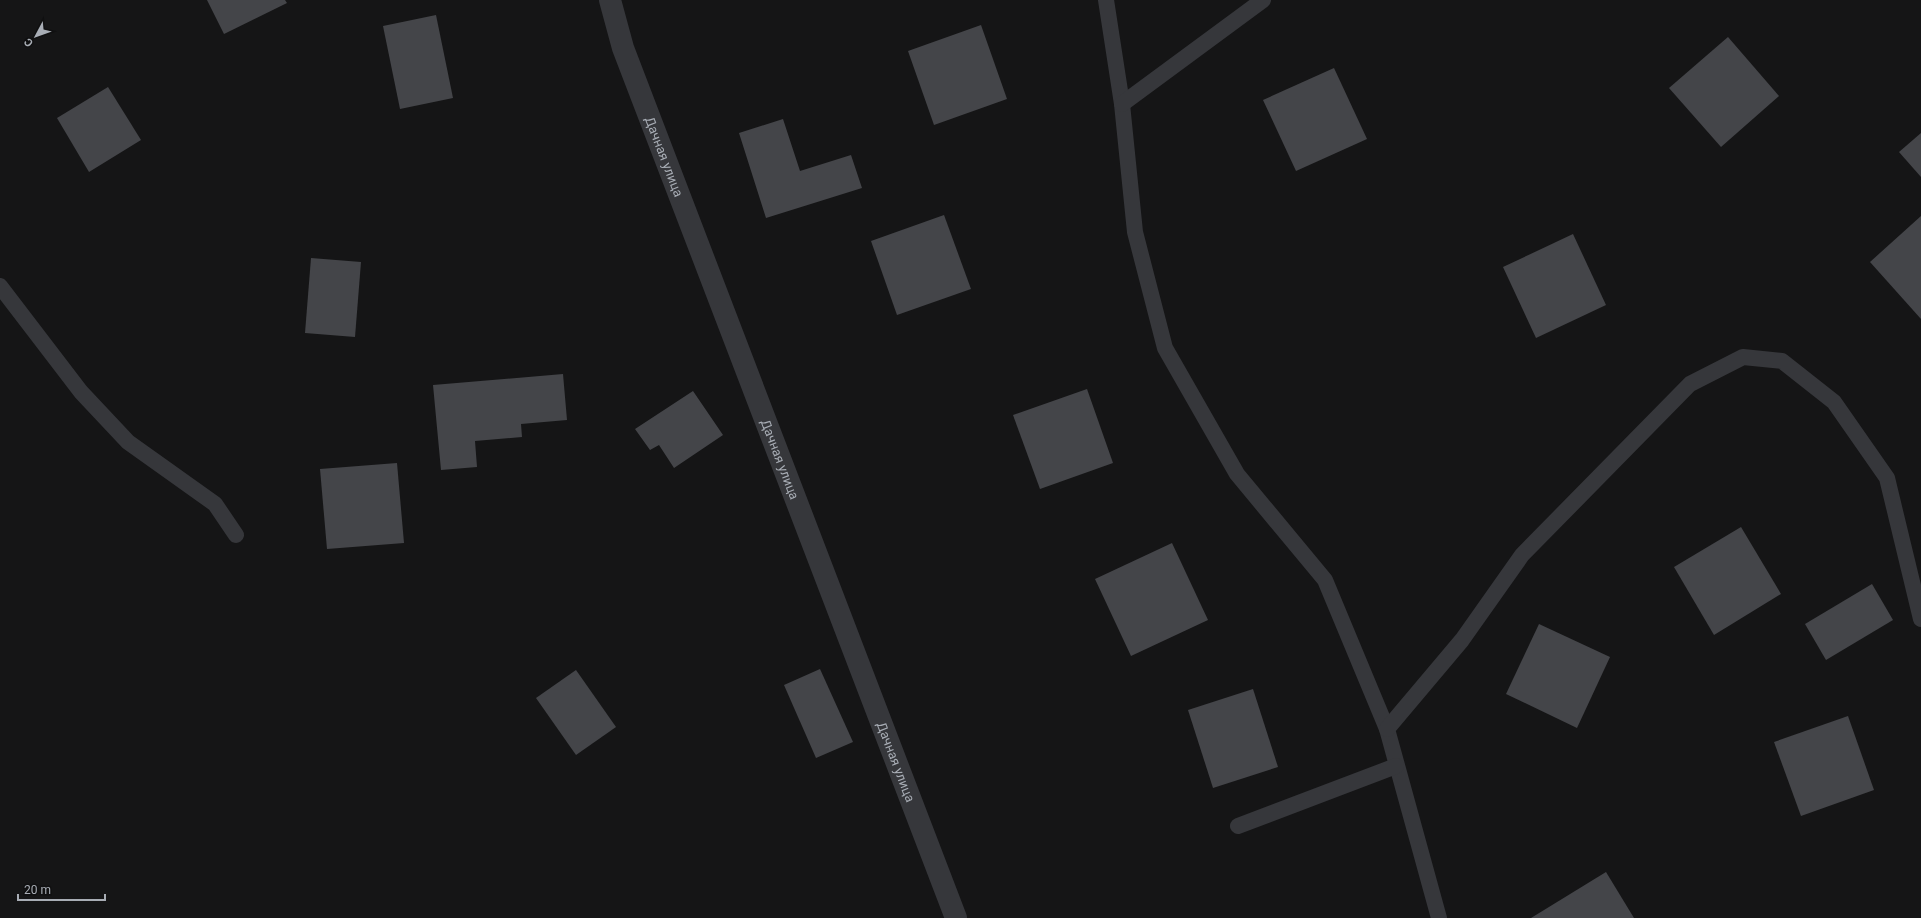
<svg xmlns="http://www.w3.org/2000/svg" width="1921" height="918" viewBox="0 0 1921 918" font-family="Roboto,sans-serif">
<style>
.building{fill:#444549}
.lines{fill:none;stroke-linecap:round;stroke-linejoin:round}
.service{stroke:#36373b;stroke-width:16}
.minor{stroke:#36373b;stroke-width:22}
.labels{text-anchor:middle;stroke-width:3;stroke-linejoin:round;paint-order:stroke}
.street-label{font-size:13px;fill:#a8adb5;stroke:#101011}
</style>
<rect width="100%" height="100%" fill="#151516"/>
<g class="building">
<polygon points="207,0 285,0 287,3 224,34"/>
<polygon points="436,15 453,98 400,109 383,26"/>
<polygon points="981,25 1007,99 934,125 908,51"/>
<polygon points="1728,37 1779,96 1721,147 1669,88"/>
<polygon points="1334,68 1367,139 1296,171 1263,100"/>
<polygon points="108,87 141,140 89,172 57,118"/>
<polygon points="783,119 800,171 851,155 862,188 766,218 739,133"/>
<polygon points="1921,133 1921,177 1899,152"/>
<polygon points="944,215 971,289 897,315 871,241"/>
<polygon points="1921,216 1921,319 1870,262"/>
<polygon points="1573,234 1606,305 1536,338 1503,267"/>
<polygon points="311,258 361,262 355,337 305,333"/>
<polygon points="563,374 567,420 521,424 522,437 475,441 477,467 441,470 433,385"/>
<polygon points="1087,389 1113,463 1040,489 1013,415"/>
<polygon points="693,391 723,435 674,468 659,445 650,450 635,429"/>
<polygon points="397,463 404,543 327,549 320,469"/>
<polygon points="1741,527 1781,594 1714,635 1674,567"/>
<polygon points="1172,543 1208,620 1131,656 1095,579"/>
<polygon points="1872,584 1893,620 1826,660 1805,624"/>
<polygon points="1539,624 1610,657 1577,728 1506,694"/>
<polygon points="820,669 853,742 816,758 784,685"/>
<polygon points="576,670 616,727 576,755 536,698"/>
<polygon points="1253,689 1278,767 1213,788 1188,710"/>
<polygon points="1848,716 1874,790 1801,816 1774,742"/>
<polygon points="1606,872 1634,918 1531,918"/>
</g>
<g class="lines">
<g class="service">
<polyline points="1106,0 1122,104 1135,232 1165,348 1237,474 1325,580 1387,729 1439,918"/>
<polyline points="1122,104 1263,0"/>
<polyline points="0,286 81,392 128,442 215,504 236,535"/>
<polyline points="1387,729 1462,640 1522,555 1690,384 1743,357 1782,361 1834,402 1887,478 1921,619"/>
<polyline points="1238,826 1396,766"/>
</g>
<path class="minor" id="s1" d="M610 0 623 48 956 918"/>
</g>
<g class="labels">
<g class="street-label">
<text dy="5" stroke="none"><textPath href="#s1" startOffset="166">Дачная улица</textPath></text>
<text dy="5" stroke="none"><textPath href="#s1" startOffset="490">Дачная улица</textPath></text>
<text dy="5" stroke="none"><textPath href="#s1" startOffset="814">Дачная улица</textPath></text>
</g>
</g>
<g transform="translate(36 36) rotate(229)" stroke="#101011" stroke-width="3" paint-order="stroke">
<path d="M0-3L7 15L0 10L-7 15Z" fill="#a8adb5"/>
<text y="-6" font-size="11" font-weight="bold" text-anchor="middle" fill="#a8adb5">С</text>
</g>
<path d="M18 894v6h87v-6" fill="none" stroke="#a8adb5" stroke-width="2"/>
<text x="24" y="894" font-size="12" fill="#a8adb5" stroke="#101011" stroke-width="3" paint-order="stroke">20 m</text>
</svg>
